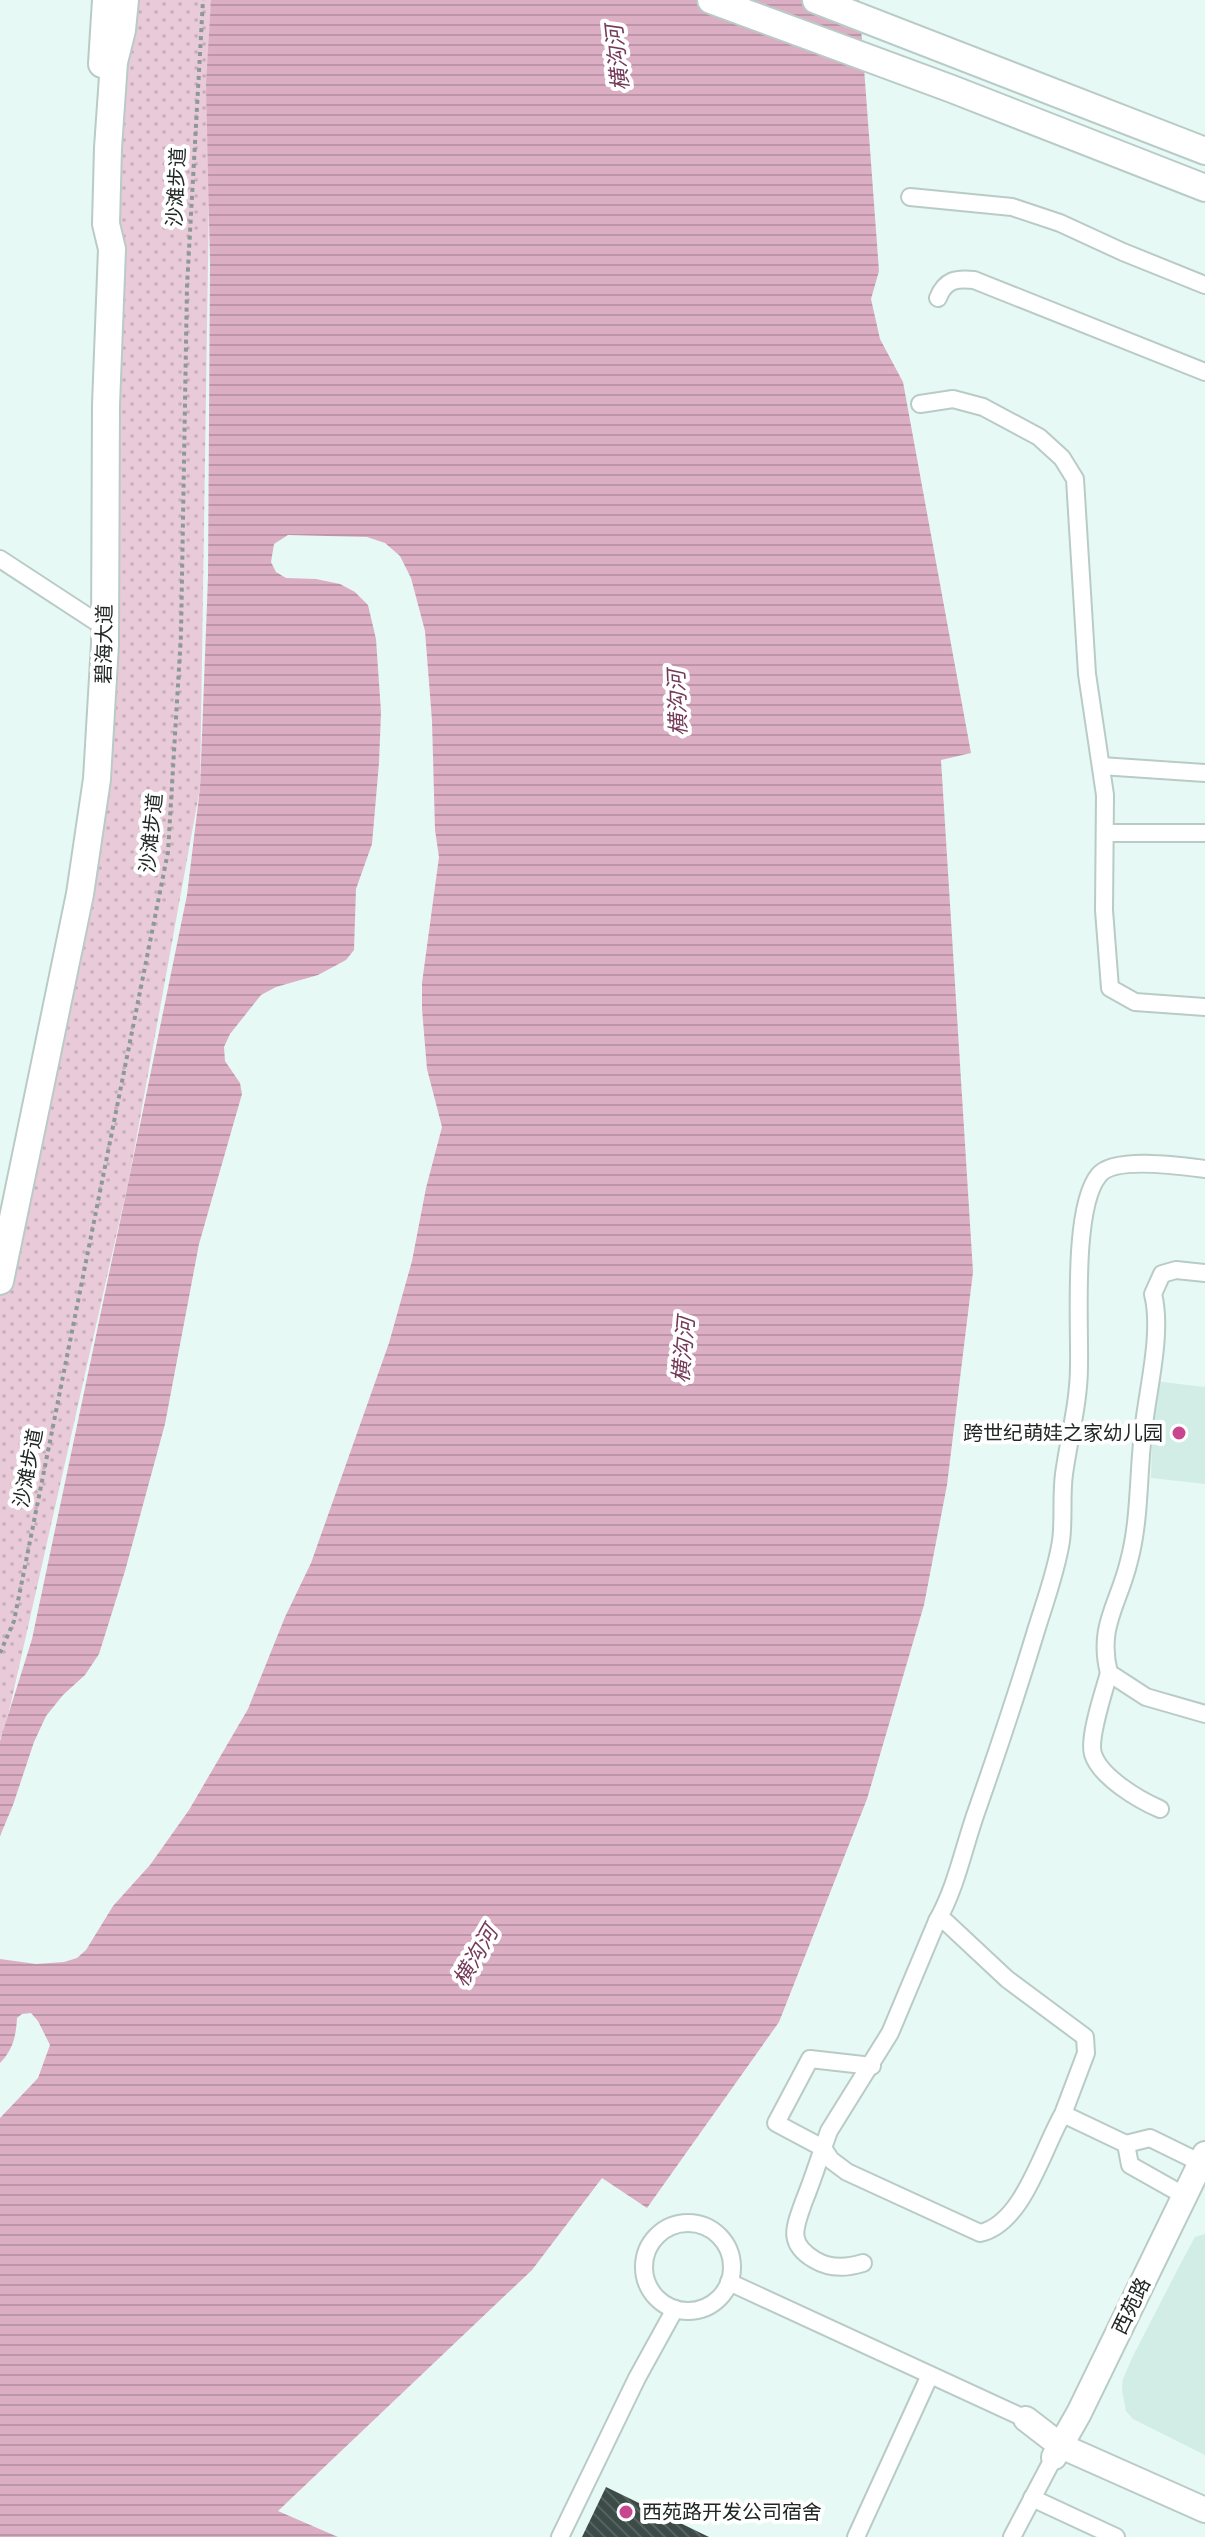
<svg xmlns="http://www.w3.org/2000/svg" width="1205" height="2537" viewBox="0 0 1205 2537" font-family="'Noto Serif','Noto Sans SC',serif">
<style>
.built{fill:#d1ede5}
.park{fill:url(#park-dots)}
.water{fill:url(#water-rules)}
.building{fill:url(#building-back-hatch)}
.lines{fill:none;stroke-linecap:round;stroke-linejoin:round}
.minor-casing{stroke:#b9cbc6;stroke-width:20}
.secondary-casing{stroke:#b9cbc6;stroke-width:28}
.primary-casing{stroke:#b9cbc6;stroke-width:30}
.path{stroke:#8c9996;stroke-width:4;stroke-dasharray:4 4;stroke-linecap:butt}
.minor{stroke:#fff;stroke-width:16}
.secondary{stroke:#fff;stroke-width:24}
.primary{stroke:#fff;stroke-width:26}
.poi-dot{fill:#c7468f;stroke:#fff;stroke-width:3}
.labels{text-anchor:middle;stroke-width:8;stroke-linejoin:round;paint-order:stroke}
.street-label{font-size:20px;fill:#202725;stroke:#fff}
.poi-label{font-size:20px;fill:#202725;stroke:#fff;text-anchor:end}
.water-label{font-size:22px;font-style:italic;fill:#753a59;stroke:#fff}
</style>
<defs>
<pattern id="park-dots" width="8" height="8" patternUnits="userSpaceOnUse" patternTransform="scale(2)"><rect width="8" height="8" fill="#e9cad8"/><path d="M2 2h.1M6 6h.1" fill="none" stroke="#c8aeb9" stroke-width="1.8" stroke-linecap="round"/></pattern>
<pattern id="water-rules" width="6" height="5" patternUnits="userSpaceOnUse" patternTransform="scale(2)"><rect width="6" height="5" fill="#dcaec4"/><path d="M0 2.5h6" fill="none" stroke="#bc96a8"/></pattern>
<pattern id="building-back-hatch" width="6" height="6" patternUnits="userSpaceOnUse" patternTransform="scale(2)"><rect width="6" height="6" fill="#3c4b47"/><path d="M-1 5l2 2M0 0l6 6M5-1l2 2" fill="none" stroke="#56625f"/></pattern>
</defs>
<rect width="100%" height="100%" fill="#e6f9f4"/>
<g class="built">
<polygon points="1154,1381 1205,1387 1205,1484 1151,1478"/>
<polygon points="1205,2234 1205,2455 1133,2419 1126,2411 1122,2390 1123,2379 1133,2356 1182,2261 1195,2237"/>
</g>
<polygon class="park" points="125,0 212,0 200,788 129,1179 5,1729 0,1739 0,1284 102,726"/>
<path class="water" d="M211 0H859L879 271 871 299 880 339 903 382 971 753 941 760 973 1272 947 1485 924 1605 867 1799 779 2022 647 2208 602 2178 532 2270 278 2511 338 2537H0V2118L38 2078 50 2045 38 2021 31 2013 22 2014 17 2018C16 2036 13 2050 0 2063V1959L36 1964 64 1962 77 1958 86 1950 113 1906 150 1865 189 1810 248 1709 285 1617 311 1563 389 1343 412 1261 426 1188 442 1127 427 1069 422 1009V983L439 857 435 830 432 721 425 631 411 578 400 556 385 543 367 537 288 535 274 544 271 562 276 572 286 578 316 579 340 584 355 592 368 605 376 639 381 712 379 763 372 844 356 889 354 950 346 960 318 975 276 987 261 995 230 1034 224 1047 225 1061 240 1083 242 1094 199 1244 165 1424 125 1571 99 1654 85 1675 63 1695 46 1716 34 1742 13 1805 0 1836V1741L32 1639 129 1179 187 895 200 788 208 577 210 262 206 84Z"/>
<polygon class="building" points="606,2487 709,2537 582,2537"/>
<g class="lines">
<g class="minor-casing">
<g id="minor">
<polyline points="910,197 1012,207 1060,223 1123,252 1205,285"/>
<path d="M938 298C945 280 956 278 974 280L1205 372"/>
<polyline points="920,404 953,399 983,407 1039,437 1062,458 1075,479 1087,674 1105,795 1104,910 1110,988 1135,1002 1205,1007"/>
<polyline points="0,559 104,627"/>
<polyline points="1101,766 1205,773"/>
<polyline points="1105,833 1205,833"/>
<path d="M1205 1273 1176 1270 1162 1274 1153 1294C1163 1334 1147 1391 1143 1433 1138 1476 1140 1520 1129 1561 1119 1604 1097 1626 1109 1673L1146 1697 1205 1714"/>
<path d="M1109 1673C1104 1691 1088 1738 1093 1754 1100 1777 1139 1800 1160 1809"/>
<path d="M937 1921C957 1886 964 1845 978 1807 998 1750 1017 1693 1035 1634 1044 1604 1056 1573 1061 1541 1064 1519 1061 1496 1064 1474 1069 1438 1079 1402 1079 1366 1080 1323 1072 1207 1099 1175 1114 1156 1182 1166 1205 1169"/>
<path d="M1063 2114 1086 2053 1085 2037 1007 1979 946 1922 937 1921 890 2033 829 2131 823 2148 831 2160 847 2172 980 2233C1023 2224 1042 2150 1063 2114L1126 2144 1130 2165 1185 2196"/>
<polyline points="1126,2144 1150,2138 1201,2163"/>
<circle cx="688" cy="2267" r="44"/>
<path d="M863 2263C847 2268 830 2269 815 2260 786 2243 795 2227 804 2201 811 2184 817 2166 823 2148L776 2123 810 2059 872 2066"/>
<polyline points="729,2282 1026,2419"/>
<polyline points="1032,2498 1116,2537"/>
<polyline points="560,2537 637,2378 675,2309"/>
<polyline points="856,2537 930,2375"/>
<polyline points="1012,2537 1054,2457"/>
</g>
</g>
<g class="secondary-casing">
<g id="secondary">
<polyline points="1026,2419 1061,2446 1205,2510"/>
<polyline points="1054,2457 1079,2413 1205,2154"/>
</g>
</g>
<g class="primary-casing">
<g id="primary">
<polyline points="711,0 952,89 1205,188"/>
<polyline points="816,0 1205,151"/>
<polyline points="102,64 106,0"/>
<polyline points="0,1281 80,894 97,779 105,644 106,405 112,249 106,224 108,148 114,62 122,30 125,0"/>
</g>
</g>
<polyline class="path" points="0,1653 14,1621 168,852 181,635 187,286 203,0"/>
<use href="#minor" class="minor"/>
<use href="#secondary" class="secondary"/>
<use href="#primary" class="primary"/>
</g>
<g class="poi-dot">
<circle cx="1179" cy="1433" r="8"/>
<circle cx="626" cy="2512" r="8"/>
</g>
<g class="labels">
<g class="street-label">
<text transform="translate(176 187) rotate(-87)" y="7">沙滩步道</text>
<text transform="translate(104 644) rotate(-89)" y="7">碧海大道</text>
<text transform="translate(151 833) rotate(-84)" y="7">沙滩步道</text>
<text transform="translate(28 1468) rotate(-79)" y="7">沙滩步道</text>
<text transform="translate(1131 2306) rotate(-64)" y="7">西苑路</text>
</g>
<g class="poi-label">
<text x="1163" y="1440">跨世纪萌娃之家幼儿园</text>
<text x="642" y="2519" text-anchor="start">西苑路开发公司宿舍</text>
</g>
<g class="water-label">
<text transform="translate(617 58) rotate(-96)" y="8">横沟河</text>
<text transform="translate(677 703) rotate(-92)" y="8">横沟河</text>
<text transform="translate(683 1350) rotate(-85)" y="8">横沟河</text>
<text transform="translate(475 1956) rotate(-60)" y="8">横沟河</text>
</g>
</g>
</svg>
